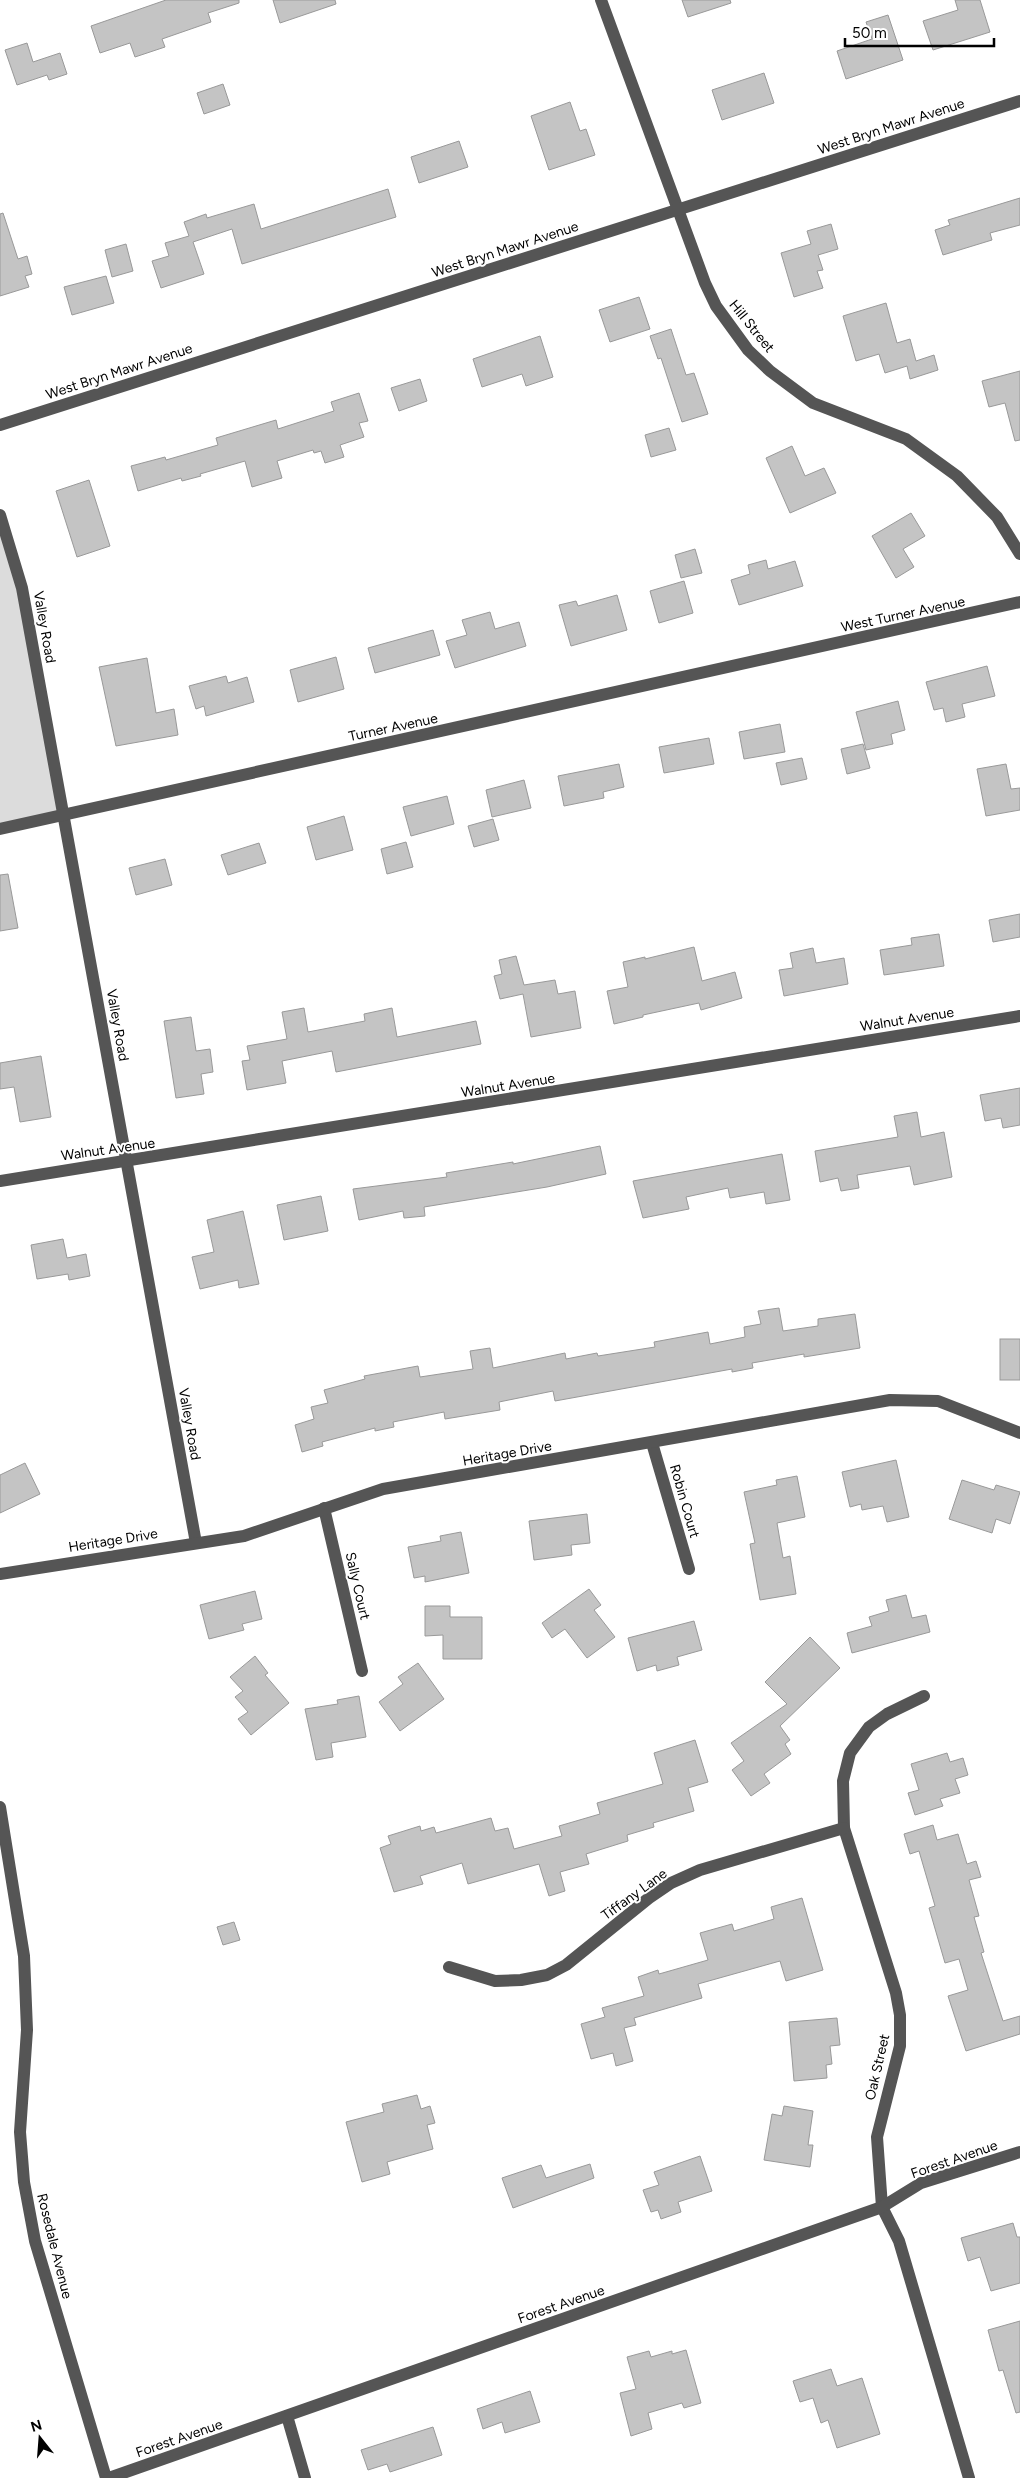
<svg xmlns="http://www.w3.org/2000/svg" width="1020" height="2478" viewBox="0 0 1020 2478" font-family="Figtree,sans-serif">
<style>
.green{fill:#dcdcdc}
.building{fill:#c4c4c4;stroke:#999}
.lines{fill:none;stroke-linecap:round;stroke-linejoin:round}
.minor{stroke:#555;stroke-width:12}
.labels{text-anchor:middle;stroke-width:4;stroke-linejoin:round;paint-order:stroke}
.street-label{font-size:14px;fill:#000;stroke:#fff}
</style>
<rect width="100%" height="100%" fill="#fff"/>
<polygon class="green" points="0,515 22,588 64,815 0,829"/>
<g class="building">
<polygon points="166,0 239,0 239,3 208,13 211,22 162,39 165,47 135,57 130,43 100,53 91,26"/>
<polygon points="273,0 335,0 336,4 280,23"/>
<polygon points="682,0 730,0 731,3 688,17"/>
<polygon points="955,0 980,0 990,32 933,50 923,21 958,10"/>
<polygon points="888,15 903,60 846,79 837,51 872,39 866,22"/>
<polygon points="27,43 33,62 60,53 67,74 49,80 47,75 17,85 5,50"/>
<polygon points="764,73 774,103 722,120 712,90"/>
<polygon points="223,84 230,105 204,114 197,93"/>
<polygon points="570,102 580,131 586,129 595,155 549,170 531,116"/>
<polygon points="459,141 468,167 419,183 411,157"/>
<polygon points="388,189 396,217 242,264 232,229 193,242 204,274 161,288 152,261 169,256 165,243 189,236 184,222 206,214 207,218 254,204 261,229"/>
<polygon points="1020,198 1020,225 990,233 992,240 943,255 935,230 950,225 948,220"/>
<polygon points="3,213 18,259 27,256 32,274 25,276 29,287 0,296 0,214"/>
<polygon points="831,224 838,249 818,255 823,270 817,271 823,288 794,297 781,253 811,244 807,231"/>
<polygon points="126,244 133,271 112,277 105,250"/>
<polygon points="106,276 114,303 72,315 64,287"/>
<polygon points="639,297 650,329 610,342 599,310"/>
<polygon points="886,303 897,343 910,339 916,361 934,355 938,370 910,379 907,366 885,373 879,354 856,361 843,316"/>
<polygon points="671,329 686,375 694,373 708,414 682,422 661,358 658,359 650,336"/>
<polygon points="540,336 553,377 526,386 522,374 482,387 473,359"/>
<polygon points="1020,371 1020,440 1015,441 1005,403 989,407 982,381"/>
<polygon points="420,379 427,401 399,411 391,388"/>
<polygon points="359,393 368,421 359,423 364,437 340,445 344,457 325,463 321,451 314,453 313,450 277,461 282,478 252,487 245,461 200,474 201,476 182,481 181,478 138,491 131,466 165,457 166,460 218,445 216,438 276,420 278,429 334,411 331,402"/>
<polygon points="669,428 676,450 651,457 645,435"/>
<polygon points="792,446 805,476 824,468 836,493 790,513 766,458"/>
<polygon points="89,480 110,546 77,557 56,491"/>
<polygon points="911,513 925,536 903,549 914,567 896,578 872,536"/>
<polygon points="695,549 702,573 681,578 675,555"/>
<polygon points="766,560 768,569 795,561 803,586 739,605 731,580 750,574 748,565"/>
<polygon points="684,581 693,613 659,623 650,591"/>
<polygon points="617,595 627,630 571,646 559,605 576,601 578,606"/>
<polygon points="490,612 495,629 519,622 526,646 455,668 446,641 467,635 462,620"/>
<polygon points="433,630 440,655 375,673 368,648"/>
<polygon points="336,657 344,689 298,702 290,670"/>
<polygon points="147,658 156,713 174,709 178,735 116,746 99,667"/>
<polygon points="987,666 995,696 962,704 965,717 946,722 943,708 934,710 926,682"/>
<polygon points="226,676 228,683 247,677 254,702 206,716 204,706 196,709 189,686"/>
<polygon points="898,701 905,730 891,734 893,744 866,750 856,712"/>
<polygon points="780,724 785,752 744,759 739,732"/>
<polygon points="709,738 714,764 664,773 659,747"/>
<polygon points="863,744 870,768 847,774 841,749"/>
<polygon points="802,758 807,779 781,785 776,763"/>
<polygon points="619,764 624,787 603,792 604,798 564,806 558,776"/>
<polygon points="1006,764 1011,789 1020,788 1020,810 986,816 977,769"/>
<polygon points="524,780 531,808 492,817 486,790"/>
<polygon points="447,796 454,824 411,836 403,807"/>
<polygon points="344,816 353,850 316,860 307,827"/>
<polygon points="493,819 499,840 474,847 468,826"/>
<polygon points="406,842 413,867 387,874 381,849"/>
<polygon points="259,843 266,863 228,875 221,855"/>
<polygon points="165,859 172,885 136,895 129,868"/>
<polygon points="8,874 18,928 0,931 0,875"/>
<polygon points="1020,914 1020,937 993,942 989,920"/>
<polygon points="939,934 944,966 884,975 880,950 912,945 911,938"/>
<polygon points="694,947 702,981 735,972 742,998 701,1010 699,1003 643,1015 643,1017 614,1024 607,991 628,987 623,962 645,957 645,959"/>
<polygon points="813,948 816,963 844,958 848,984 784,996 779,970 793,968 790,953"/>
<polygon points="516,956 524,985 555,980 558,994 575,991 581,1028 531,1037 523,994 500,999 494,976 502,974 499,960"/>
<polygon points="304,1008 308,1032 365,1021 364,1014 392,1008 397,1037 476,1021 481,1044 336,1072 332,1051 282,1061 286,1083 247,1090 242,1061 250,1060 247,1046 287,1039 282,1012"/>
<polygon points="191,1017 196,1051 210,1049 213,1072 201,1074 204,1094 176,1098 164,1021"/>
<polygon points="41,1056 51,1117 20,1122 14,1087 0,1089 0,1063"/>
<polygon points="1020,1088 1020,1125 1003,1128 1001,1118 985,1121 980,1095"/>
<polygon points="917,1112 921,1137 944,1132 952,1177 914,1185 910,1166 857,1175 859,1188 841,1191 838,1178 820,1182 815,1151 898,1137 894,1116"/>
<polygon points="600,1146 606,1174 547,1187 424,1207 425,1216 404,1218 403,1211 359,1220 353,1189 447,1177 446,1173 513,1162 513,1164"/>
<polygon points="782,1154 790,1200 766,1204 764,1192 730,1198 728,1188 686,1197 689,1209 643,1218 633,1181"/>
<polygon points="321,1196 328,1231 284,1240 277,1205"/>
<polygon points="243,1211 259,1284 239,1288 238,1280 200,1289 192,1257 214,1252 207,1220"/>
<polygon points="63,1239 67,1258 86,1254 90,1276 69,1280 68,1274 37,1279 31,1245"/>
<polygon points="779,1308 783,1331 818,1326 818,1319 855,1314 860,1348 804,1357 804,1354 752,1363 753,1368 732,1372 732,1369 555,1401 553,1391 499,1402 500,1410 445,1419 444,1412 393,1422 394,1427 375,1431 375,1428 322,1442 323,1446 302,1452 295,1425 314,1419 311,1407 328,1403 324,1390 365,1379 364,1376 418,1366 420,1377 473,1369 470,1351 490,1348 493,1368 565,1353 566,1359 597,1353 598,1356 655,1347 654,1342 708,1332 710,1344 745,1337 744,1327 761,1324 758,1311"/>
<rect x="1000" y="1339" width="20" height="41"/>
<polygon points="896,1460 909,1517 887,1522 883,1506 862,1510 861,1504 850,1507 842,1472"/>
<polygon points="25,1463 40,1494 0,1513 0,1475"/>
<polygon points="797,1476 805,1517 777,1523 783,1558 790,1556 796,1594 760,1600 750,1544 755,1543 744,1492 777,1485 776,1480"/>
<polygon points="962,1480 994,1490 996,1485 1020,1492 1010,1524 996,1519 992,1533 949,1519"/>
<polygon points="587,1514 590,1543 571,1545 572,1555 534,1560 529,1521"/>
<polygon points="461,1532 469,1573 425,1582 425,1576 414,1578 408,1547 441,1541 440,1536"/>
<polygon points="589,1589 601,1605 594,1610 615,1637 587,1658 565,1629 552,1638 542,1623"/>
<polygon points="255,1591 262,1619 242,1624 244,1630 209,1639 200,1605"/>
<polygon points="906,1595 912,1618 926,1615 930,1632 852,1653 847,1633 872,1626 869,1617 889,1611 886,1600"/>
<polygon points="425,1606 450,1606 450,1617 482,1617 482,1659 443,1659 443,1635 425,1636"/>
<polygon points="694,1621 702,1650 677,1657 679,1665 657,1671 656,1665 637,1671 628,1638"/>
<polygon points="810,1637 840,1668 780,1726 790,1740 785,1744 791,1754 764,1774 770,1783 751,1796 732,1770 744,1761 731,1743 787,1704 765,1682"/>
<polygon points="255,1656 268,1673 265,1675 289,1703 251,1735 238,1719 248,1712 235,1697 243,1691 230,1677"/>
<polygon points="418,1663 444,1699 400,1731 379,1702 403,1684 398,1677"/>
<polygon points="359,1696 366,1737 331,1743 333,1757 316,1760 305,1709 338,1704 337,1700"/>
<polygon points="695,1740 708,1782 688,1788 694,1811 653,1823 654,1827 627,1835 628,1841 586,1854 589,1864 560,1872 565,1891 549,1896 539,1864 468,1884 462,1863 420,1876 423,1884 394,1892 380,1848 391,1844 388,1836 420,1826 421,1831 434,1827 436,1833 491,1818 495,1831 508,1828 514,1849 562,1836 559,1826 600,1814 597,1803 663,1784 654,1753"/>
<polygon points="947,1753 950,1762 963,1758 968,1775 955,1779 960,1793 940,1799 943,1806 915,1815 908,1793 919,1790 911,1764"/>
<polygon points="933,1825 937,1840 958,1834 967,1864 976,1861 981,1877 969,1880 979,1916 974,1917 984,1952 981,1953 1003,2021 1020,2016 1020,2034 966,2051 948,1996 968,1990 959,1959 945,1963 929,1908 935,1906 919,1851 910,1854 904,1834"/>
<polygon points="802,1898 823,1970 786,1981 780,1961 698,1984 702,1998 634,2018 636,2025 624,2028 633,2061 616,2066 613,2053 591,2059 581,2024 605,2017 602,2008 644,1996 638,1977 658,1970 659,1974 708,1960 700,1933 732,1924 734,1931 774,1919 771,1907"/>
<polygon points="234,1922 240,1940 223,1945 217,1927"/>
<polygon points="837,2018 840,2045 830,2046 832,2064 826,2065 827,2078 794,2081 789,2022"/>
<polygon points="417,2095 421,2109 430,2106 435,2123 427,2125 433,2149 387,2162 390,2174 362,2182 346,2122 384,2112 382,2104"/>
<polygon points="784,2106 813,2111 808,2145 813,2145 810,2167 764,2160 772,2114 782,2116"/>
<polygon points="700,2156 712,2191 678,2202 681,2212 661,2219 658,2210 651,2212 643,2190 659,2185 654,2172"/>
<polygon points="590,2164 594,2178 513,2208 502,2178 541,2165 546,2178"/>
<polygon points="1013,2223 1017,2237 1020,2237 1020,2283 991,2291 980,2257 968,2261 961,2238"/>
<polygon points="1020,2321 1020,2412 1016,2413 1003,2370 999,2371 988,2330"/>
<polygon points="686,2350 701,2403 684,2408 682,2403 648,2413 652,2429 631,2436 620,2393 636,2389 627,2357 649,2351 651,2357 672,2351 672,2354"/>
<polygon points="831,2369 837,2386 862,2378 880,2434 837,2448 828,2420 821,2423 813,2398 800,2402 793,2381"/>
<polygon points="530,2391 540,2422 505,2433 502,2422 483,2429 477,2409"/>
<polygon points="433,2427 442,2455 390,2472 387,2464 368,2470 361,2450"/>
</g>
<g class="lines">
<g class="minor">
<polyline points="601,0 705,283 716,306 748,350 770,371 813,403 906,439 957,476 997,517 1020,554"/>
<polyline points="0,425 1020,101"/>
<polyline points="0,515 22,588 196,1543"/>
<polyline points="0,829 1020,602"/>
<polyline points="0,1181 1020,1016"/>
<polyline points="652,1443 689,1569"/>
<polyline points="324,1508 362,1671"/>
<polyline points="0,1574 244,1536 383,1489 890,1400 938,1401 1020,1433"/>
<polyline points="924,1696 887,1714 869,1727 850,1753 843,1781 844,1828 896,1993 900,2015 900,2046 877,2137 882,2207 899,2241 969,2478"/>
<polyline points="0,1807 24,1956 27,2030 20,2132 24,2182 35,2241 106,2478"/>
<polyline points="449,1967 495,1981 521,1980 547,1975 566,1965 649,1898 671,1883 700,1870 844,1828"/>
<polyline points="287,2416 305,2478"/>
<polyline points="109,2478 882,2207 921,2183 1020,2152"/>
</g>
</g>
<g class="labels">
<g class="street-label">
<text transform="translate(891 126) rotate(-18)" y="5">West Bryn Mawr Avenue</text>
<text transform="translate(505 249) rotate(-18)" y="5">West Bryn Mawr Avenue</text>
<text transform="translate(752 326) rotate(51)" y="5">Hill Street</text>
<text transform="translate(119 371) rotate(-18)" y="5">West Bryn Mawr Avenue</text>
<text transform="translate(903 614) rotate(-12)" y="5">West Turner Avenue</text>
<text transform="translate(45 627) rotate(80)" y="5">Valley Road</text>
<text transform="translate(393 727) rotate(-12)" y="5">Turner Avenue</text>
<text transform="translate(907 1019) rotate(-9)" y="5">Walnut Avenue</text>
<text transform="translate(118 1025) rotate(80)" y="5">Valley Road</text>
<text transform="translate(508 1085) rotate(-9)" y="5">Walnut Avenue</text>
<text transform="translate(108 1149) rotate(-8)" y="5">Walnut Avenue</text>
<text transform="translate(190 1424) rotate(80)" y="5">Valley Road</text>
<text transform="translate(507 1453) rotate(-10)" y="5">Heritage Drive</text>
<text transform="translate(685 1501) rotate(74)" y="5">Robin Court</text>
<text transform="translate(113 1540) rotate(-9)" y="5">Heritage Drive</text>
<text transform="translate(358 1586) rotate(77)" y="5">Sally Court</text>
<text transform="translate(634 1894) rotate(-36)" y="5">Tiffany Lane</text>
<text transform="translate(877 2067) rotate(-77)" y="5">Oak Street</text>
<text transform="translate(954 2159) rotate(-19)" y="5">Forest Avenue</text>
<text transform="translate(55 2246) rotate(76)" y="5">Rosedale Avenue</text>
<text transform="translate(561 2304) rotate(-19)" y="5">Forest Avenue</text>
<text transform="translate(179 2438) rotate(-19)" y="5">Forest Avenue</text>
</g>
</g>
<g transform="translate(40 2438) rotate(343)" stroke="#ffffff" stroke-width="4" paint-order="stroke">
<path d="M0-4L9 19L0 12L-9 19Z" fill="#000000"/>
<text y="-8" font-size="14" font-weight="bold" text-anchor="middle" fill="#000000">N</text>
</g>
<path d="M845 38v8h149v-8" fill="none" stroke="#000000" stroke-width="2.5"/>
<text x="852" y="38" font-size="15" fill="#000000" stroke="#ffffff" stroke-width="4" paint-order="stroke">50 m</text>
</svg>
